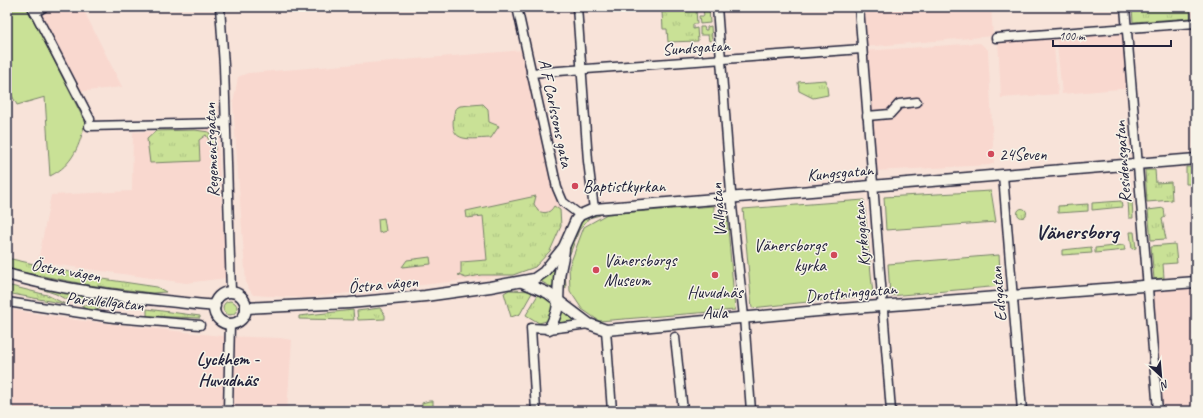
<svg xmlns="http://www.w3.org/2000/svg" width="1203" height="418" viewBox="0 0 1203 418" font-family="Caveat,sans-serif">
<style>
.built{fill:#f9d8cf}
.grass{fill:url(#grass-tufts);stroke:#768268}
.park{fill:#c9e196;stroke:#768268}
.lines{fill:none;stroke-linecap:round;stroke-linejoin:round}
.minor-casing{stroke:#22223b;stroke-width:11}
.tertiary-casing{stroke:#22223b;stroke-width:13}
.minor{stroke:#f7f3e8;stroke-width:8}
.tertiary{stroke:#f7f3e8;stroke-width:10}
.poi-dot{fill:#d1495b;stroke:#f7f3e8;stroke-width:1.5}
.labels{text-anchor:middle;stroke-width:3;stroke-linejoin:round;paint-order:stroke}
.street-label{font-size:17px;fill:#22223b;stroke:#f7f3e8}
.poi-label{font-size:17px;fill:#22223b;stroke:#f7f3e8;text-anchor:start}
.neighbourhood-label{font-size:18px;font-weight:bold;fill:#22223b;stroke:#f7f3e8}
.district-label{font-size:21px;font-weight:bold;fill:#22223b;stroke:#f7f3e8}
</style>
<defs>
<pattern id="grass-tufts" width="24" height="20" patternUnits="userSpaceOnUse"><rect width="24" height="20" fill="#c9e196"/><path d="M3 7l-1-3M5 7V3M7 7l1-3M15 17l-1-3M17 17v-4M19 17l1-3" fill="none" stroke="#acc182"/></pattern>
</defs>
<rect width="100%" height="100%" fill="#f8e3d9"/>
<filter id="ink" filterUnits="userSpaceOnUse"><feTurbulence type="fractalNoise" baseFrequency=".025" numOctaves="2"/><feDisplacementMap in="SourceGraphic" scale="8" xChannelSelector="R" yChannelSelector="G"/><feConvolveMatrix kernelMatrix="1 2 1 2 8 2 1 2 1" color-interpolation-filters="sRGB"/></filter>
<g filter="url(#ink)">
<g class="built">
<polygon points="34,7 82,7 122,87 77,92"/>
<polygon points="861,7 991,7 993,36 864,47"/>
<polygon points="1126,31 1131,88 1062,94 1056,35"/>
<polygon points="1053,35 1058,94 1001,98 998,39"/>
<polygon points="980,43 988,50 994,163 990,165 874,171 864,51"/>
<polygon points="523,50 536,102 552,188 560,210 561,226 550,251 535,267 513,275 304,298 253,295 246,284 233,104 238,77 248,73"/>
<polygon points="217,129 226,278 186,283 38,262 51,195 132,191 133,132"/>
<polygon points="1196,285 1196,411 1159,411 1149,288"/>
<polygon points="7,309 76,320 221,336 280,338 292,340 287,411 7,411"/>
</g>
<g class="grass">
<polygon points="709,7 710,23 700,24 699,16 704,16 703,8"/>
<polygon points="1132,7 1190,7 1191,18 1133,22"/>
<polygon points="696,9 697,24 693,24 693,29 697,28 698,41 668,42 667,29 663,29 662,12"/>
<polygon points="711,26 712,40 709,41 708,35 700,35 700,27 704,27 705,30 707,30 707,27"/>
<polygon points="826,80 828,95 813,98 799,91 798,82"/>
<path d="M483 104 488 109 489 122 499 126 491 138C465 139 447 144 455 109L460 106Z"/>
<polygon points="195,130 209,132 215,141 215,150 206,135 199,140 200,161 150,163 147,139 156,131"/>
<polygon points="1186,167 1193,167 1196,169 1196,200 1193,184 1186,184"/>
<polygon points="1145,170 1155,170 1156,183 1171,182 1172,200 1147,202"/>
<path d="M536 196 534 204 538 211C545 214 550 213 554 206L560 210 561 226 550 251 535 267 513 275H481L466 278 458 275 461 273V262L487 260 483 216 467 218 466 211Z"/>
<polygon points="1128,200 1132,200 1133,218 1129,218"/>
<polygon points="1121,201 1122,207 1092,210 1092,203"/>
<polygon points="1088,204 1088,211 1058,213 1058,206"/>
<polygon points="1164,208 1165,217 1162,219 1166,239 1151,240 1148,210"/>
<circle cx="1022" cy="213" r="4.5"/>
<path d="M599 213 600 215 589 218 579 230 568 259 565 269 566 288H561C566 261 567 219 599 213Z"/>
<polygon points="384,218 386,231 379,233 378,219"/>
<polygon points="1130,232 1134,232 1136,248 1132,249"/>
<polygon points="1175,244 1177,263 1163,264 1164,278 1154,279 1151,246"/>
<polygon points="1124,245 1125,250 1095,253 1095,248"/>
<polygon points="1091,247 1092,253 1062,255 1062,250"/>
<polygon points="430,257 431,264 402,267 407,260"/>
<polygon points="7,258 96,278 157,287 166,292 152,293 89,285 7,269"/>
<polygon points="555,267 555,289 542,282 541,280"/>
<polygon points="7,285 47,295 65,304 7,293"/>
<polygon points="35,285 132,301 132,304 65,299 56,294 35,287"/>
<polygon points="509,290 533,291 520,314 511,317 504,293"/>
<polygon points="539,293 549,297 555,305 550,320 539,323 526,315"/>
<circle cx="230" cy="308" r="7"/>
<polygon points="82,305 104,306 91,313 86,313 87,309 82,307"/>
<polygon points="380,308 385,315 385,319 358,320 357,311"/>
<polygon points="562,308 577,320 560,324 555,323"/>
<polygon points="147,309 200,316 200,318 147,316"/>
<polygon points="353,310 354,320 299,319 299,316"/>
<polygon points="429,401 433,401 433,410 422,411 422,403"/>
</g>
<g class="park">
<path d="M7 7H27L85 122C80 145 73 165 50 176L45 97 17 105 7 86Z"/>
<polygon points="991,191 996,222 886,230 884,197"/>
<polygon points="864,200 873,295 752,308 743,209"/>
<polygon points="714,206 714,215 727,216 735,310 599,321 582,309 570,291 569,267 584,227 607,214"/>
<polygon points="999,255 1001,286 890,296 888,264"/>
</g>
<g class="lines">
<g class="minor-casing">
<g id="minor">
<polyline points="32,7 90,119"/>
<polyline points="220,7 224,66 231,292"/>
<polyline points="517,7 557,188 563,202 580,215"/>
<polyline points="577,7 588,161 594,209"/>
<polyline points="717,7 732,206 744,317 751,411"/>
<polyline points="859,7 891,411"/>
<polyline points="1125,7 1158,411"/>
<polyline points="35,13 44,7"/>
<polyline points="996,38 1196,23"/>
<polyline points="531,73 862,49"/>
<polyline points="867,116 890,114 899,104 917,102"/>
<polyline points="89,126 225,123"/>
<polyline points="1003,175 1022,411"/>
<polyline points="7,302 114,318 200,325"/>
<polyline points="606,330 612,411"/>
<polyline points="675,337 683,411"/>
<polyline points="228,411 230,323"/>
<polyline points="536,411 531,328 549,329 589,324"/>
</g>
</g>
<g class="tertiary-casing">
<g id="tertiary">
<path d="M7 274C72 293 147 299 215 306"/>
<polyline points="522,282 548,293 589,324 606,330 840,309 1196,282"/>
<circle cx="230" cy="308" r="16"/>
<polyline points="246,308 349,303 425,296 490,287 534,279 544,272 564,247 576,220 580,215 594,209 1196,159"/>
<path d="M549 329C561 307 557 304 559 281 559 269 564 259 564 247"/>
</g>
</g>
<use href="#minor" class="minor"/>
<use href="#tertiary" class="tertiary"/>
</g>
</g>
<g class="poi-dot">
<circle cx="991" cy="154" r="4"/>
<circle cx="575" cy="186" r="4"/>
<circle cx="834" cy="255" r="4"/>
<circle cx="596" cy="270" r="4"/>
<circle cx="715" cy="275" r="4"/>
</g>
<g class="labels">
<g class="street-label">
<text transform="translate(696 47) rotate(-4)" y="6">Sundsgatan</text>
<text transform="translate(556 113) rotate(78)" y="6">A F Carlssons gata</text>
<text transform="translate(211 150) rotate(-92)" y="6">Regementsgatan</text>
<text transform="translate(1122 162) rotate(-94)" y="6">Residensgatan</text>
<text transform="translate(840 172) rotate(-5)" y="6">Kungsgatan</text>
<text transform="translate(718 210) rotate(-95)" y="6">Vallgatan</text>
<text transform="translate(861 234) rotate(-95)" y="6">Kyrkogatan</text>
<text transform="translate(66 270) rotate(10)" y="6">Östra vägen</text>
<text transform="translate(383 284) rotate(-5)" y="6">Östra vägen</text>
<text transform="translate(851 292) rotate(-5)" y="6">Drottninggatan</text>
<text transform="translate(998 294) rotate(-95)" y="6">Edsgatan</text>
<text transform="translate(105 301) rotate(6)" y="6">Parallellgatan</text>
</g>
<g class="poi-label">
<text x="999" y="160">24Seven</text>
<text x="583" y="192">Baptistkyrkan</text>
<text x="826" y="251" text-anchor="end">Vänersborgs<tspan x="826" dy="20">kyrka</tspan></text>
<text x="604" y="266">Vänersborgs<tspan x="604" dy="20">Museum</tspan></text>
<text x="715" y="298" text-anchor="middle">Huvudnäs<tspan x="715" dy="20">Aula</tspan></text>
</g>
<g class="neighbourhood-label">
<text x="228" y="365">Lyckhem -<tspan x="228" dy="21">Huvudnäs</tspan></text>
</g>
<g class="district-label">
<text x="1077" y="239">Vänersborg</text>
</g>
</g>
<rect width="1203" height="418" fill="none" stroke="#f7f3e8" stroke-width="24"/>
<rect x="12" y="12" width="1179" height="394" fill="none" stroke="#22223b" stroke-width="1.5" filter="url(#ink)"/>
<g transform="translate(1161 376) rotate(154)" stroke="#f7f3e8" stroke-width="3" paint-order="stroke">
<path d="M0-3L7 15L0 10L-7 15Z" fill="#22223b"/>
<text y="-6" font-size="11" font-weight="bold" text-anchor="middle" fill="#22223b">N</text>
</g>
<path d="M1053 40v6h118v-6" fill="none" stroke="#22223b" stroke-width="2"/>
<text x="1059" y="40" font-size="12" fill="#22223b" stroke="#f7f3e8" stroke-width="3" paint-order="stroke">100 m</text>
</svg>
